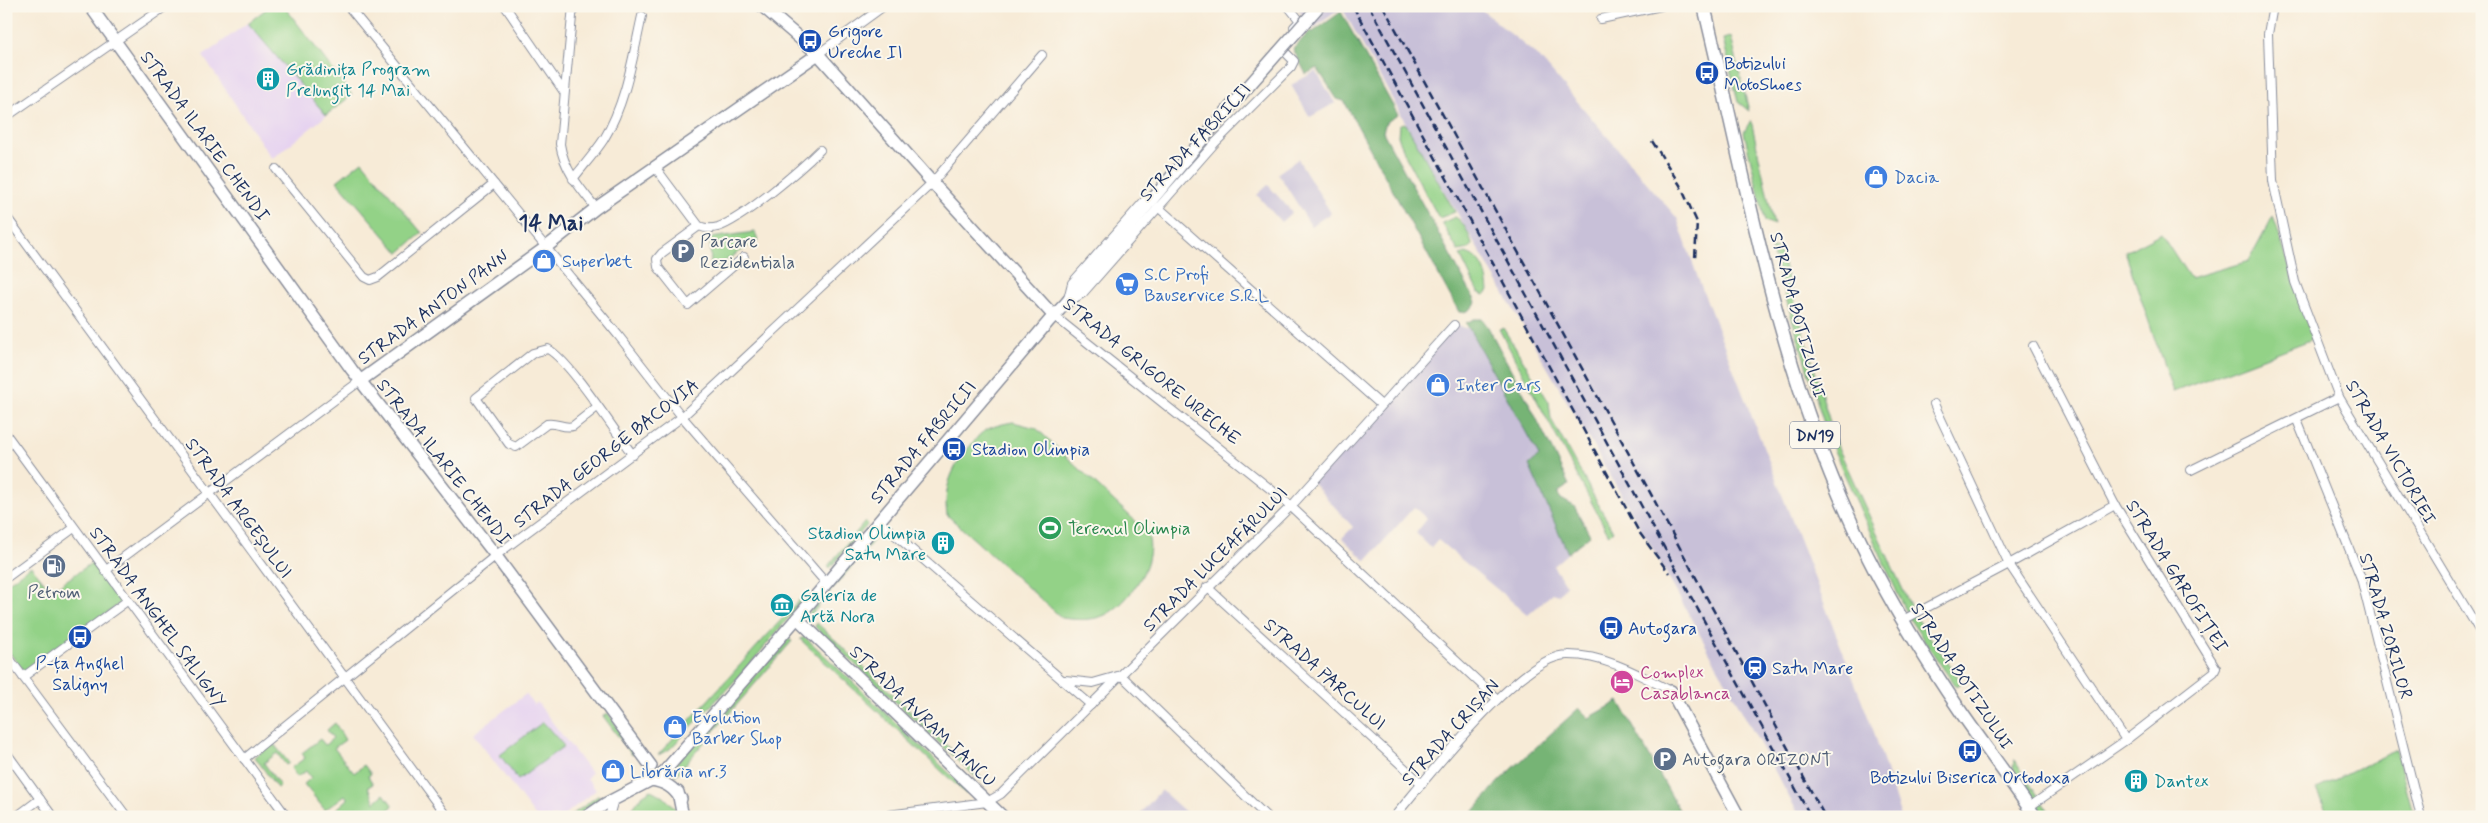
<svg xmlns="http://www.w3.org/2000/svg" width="2488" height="823" viewBox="0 0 2488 823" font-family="Mynerve,sans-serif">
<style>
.built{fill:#e6d3f0}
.industrial{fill:#c8c0d8}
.green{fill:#93d287;stroke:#578072}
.forest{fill:#76b474;stroke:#487269}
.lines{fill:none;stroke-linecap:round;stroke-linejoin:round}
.street-casing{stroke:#898d9a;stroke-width:10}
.secondary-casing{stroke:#898d9a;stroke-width:14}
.primary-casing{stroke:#898d9a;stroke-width:15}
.street{stroke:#fff;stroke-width:8}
.secondary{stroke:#fff;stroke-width:11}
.primary{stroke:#fff;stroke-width:12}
.rail{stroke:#1b2f5e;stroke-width:2.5;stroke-dasharray:8 4;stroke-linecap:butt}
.secondary-bridge-casing{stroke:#898d9a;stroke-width:14;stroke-linecap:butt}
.secondary-bridge{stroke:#fff;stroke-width:11}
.labels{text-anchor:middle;stroke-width:4;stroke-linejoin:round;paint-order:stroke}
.shield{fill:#fbf7ec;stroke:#5e6b89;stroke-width:1}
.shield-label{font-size:16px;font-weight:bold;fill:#1b2f5e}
.transit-label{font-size:18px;fill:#164399;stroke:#fbf7ec;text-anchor:start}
.culture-label{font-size:18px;fill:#0d838f;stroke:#fbf7ec;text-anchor:start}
.street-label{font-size:18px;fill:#1b2f5e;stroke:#fbf7ec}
.shop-label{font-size:18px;fill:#366cbe;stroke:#fbf7ec;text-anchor:start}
.service-label{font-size:18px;fill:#4e5e75;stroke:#fbf7ec;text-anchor:start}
.leisure-label{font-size:18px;fill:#27864d;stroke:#fbf7ec;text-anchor:start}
.hotel-label{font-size:18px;fill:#b23c85;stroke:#fbf7ec;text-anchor:start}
.district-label{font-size:22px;font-weight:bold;fill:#1b2f5e;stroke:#fbf7ec}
</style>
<rect width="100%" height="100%" fill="#fbf7ec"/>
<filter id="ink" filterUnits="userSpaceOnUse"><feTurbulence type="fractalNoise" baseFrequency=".02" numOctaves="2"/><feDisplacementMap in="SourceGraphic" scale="10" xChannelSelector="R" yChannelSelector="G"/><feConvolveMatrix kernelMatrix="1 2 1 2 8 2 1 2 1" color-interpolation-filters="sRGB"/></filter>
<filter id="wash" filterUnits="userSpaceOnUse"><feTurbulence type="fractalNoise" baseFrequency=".0096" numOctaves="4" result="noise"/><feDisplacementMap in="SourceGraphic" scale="20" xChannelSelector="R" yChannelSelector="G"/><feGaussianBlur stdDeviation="1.12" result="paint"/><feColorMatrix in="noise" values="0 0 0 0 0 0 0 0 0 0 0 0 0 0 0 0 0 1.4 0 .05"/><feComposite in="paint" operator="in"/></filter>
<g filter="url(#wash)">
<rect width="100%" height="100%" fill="#f7ebd7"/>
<g class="built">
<polygon points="270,6 284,6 352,95 272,159 203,56"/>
<polygon points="526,694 534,705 537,702 591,773 587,778 596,790 562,817 536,817 473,734"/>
</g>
<g class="industrial">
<polygon points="1296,6 1477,6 1540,58 1677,218 1698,278 1874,732 1901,817 1800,817 1649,542 1424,156 1342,8 1312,29"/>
<polygon points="1316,71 1335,103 1310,117 1291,85"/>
<polygon points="1298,159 1331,213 1311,226 1278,173"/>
<polygon points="1268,185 1292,212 1281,222 1257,195"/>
<polygon points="1454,325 1470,329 1539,456 1529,465 1568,553 1553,566 1566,585 1559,595 1553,593 1528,615 1438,540 1431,548 1416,533 1427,519 1414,507 1366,561 1342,538 1353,527 1312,482"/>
<polygon points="1161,790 1191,817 1137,817"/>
</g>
<g class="green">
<polygon points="270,6 284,6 352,95 326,115 248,23"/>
<polygon points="1731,37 1749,111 1738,102 1723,39"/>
<polygon points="1751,120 1774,225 1765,221 1744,132"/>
<polygon points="1403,123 1406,124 1455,212 1439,218 1406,157 1398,136 1399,125"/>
<polygon points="362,161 422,233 399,253 337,181"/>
<polygon points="2273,216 2313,339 2173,392 2125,252 2161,233 2190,278 2249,261"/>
<path d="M1455 217C1464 221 1470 236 1472 245L1469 249 1458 251 1442 223Z"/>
<polygon points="755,232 758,240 711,270 710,238"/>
<polygon points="1779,248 1836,443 1914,614 1962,683 1956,687 1908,617 1828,437 1771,249"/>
<path d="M1466 253C1484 259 1487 273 1489 291L1484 295 1478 292 1460 255Z"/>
<polygon points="1503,328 1549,402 1551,419 1613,531 1609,535 1499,329"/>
<path d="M1013 422 1036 428 1146 531C1161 558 1129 604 1105 615 1092 621 1076 620 1062 618L947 515C943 488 952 467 970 446 974 442 978 435 983 432 992 426 1002 424 1013 422Z"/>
<polygon points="865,522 868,524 830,568 828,566"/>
<polygon points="875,534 878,535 810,616 809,613"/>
<polygon points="93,562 122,602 25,673 6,648 6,584 31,566 51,591"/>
<polygon points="802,597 805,598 747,668 670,749 658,755"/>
<polygon points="817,623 982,778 980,781 815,627"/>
<polygon points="805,637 964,787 968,791 966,794 800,639"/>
<polygon points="787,639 792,641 675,776 673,768 680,759"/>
<polygon points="608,713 635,753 632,755 603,716"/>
<polygon points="543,722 564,746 518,780 500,755"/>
<polygon points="335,723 345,740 334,748 354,773 364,765 371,774 368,776 373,784 368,787 375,802 384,794 393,806 380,817 334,817 332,813 348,799 345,795 325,810 304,784 311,778 306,771 297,777 291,768 305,758 302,753 320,739 325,745 333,738 327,730"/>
<polygon points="273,743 289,763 286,765 277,753 264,763 280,786 277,788 255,757"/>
<polygon points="2396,750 2414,817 2329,817 2317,789"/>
<polygon points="2014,759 2052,817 2042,817 2013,768"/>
<polygon points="651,790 664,797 676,809 676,817 626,817 642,796"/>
<polygon points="599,795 600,798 575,817 569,817"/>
</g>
<g class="forest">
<path d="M1341 12 1398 115 1386 122 1383 132 1476 302C1473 309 1466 313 1459 312L1344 101 1337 99 1317 68 1306 74 1293 49 1310 31 1313 32Z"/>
<polygon points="1474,319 1482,319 1488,327 1529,403 1569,485 1557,493 1561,499 1574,506 1590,535 1568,553 1529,465 1539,456 1466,323"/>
<polygon points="1619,701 1683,817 1469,817 1499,781 1579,708 1589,718"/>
</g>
</g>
<g filter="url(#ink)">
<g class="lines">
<g class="street-casing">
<g id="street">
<polyline points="348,6 618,335 679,413 826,583"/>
<polyline points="505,6 564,92"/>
<path d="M573 6 560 144C564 170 580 188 596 208"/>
<polyline points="1288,6 1300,21 1294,27"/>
<polyline points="2273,6 2268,34 2273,181 2295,282 2339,397 2482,635"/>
<polyline points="1601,19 1661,6"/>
<polyline points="818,54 884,6"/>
<polyline points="6,117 166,6"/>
<path d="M655 167 699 226C706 229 711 229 718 227 744 218 800 170 820 150"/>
<polyline points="276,169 364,277 370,280 378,277 494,184"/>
<path d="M573 179C583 166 595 153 604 139 626 103 633 56 642 16"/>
<polyline points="1158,207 1380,404"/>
<polyline points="6,216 447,817"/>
<polyline points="699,226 662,253 657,259 658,267 688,305 744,257"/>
<polyline points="1068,299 1072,283 1146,199"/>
<polyline points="1072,300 1083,293 1214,144 1291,67 1294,61 1284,51 1277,51"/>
<polyline points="1053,315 1284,500 1497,699"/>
<polyline points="1934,404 2009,564 2126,740"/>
<path d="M597 407 573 426C564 429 556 422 547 424L516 447 509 444 476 398 533 353 548 349C571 362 614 431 633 455"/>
<polyline points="2297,420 2361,578 2421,817"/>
<polyline points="6,434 287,817"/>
<polyline points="2191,470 2339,397"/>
<polyline points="879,521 1091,705"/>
<polyline points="105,571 360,381"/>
<polyline points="6,578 74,528"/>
<polyline points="1207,587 1422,784"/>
<polyline points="1903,620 2009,564 2115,505"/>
<polyline points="6,654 127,817"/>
<polyline points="23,677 127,601"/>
<polyline points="1065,680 1093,683 1121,675 1267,817"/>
<polyline points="6,752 53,817"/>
<polyline points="244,759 495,556 682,417 932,183 1042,55"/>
<polyline points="2029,807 2126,740 2214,672 2216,668 2115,505 2033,346"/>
<polyline points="16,817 40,799"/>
<polyline points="609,817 614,799"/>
<polyline points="873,817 987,802 1001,794 1295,502 1454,325"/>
<path d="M1394 817C1425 781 1521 655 1567 655 1603 654 1640 675 1671 691"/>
</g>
</g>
<g class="secondary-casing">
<g id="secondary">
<polyline points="90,6 352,370 493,552 651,766"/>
<polyline points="762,6 818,54 929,179 1053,315"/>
<polyline points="360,381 545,248 596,208 818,54"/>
<polyline points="797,618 1003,817"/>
<polyline points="1671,691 1739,817"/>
<polyline points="663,773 797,618 1049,321 1066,303 1217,122"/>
<polyline points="678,792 683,817"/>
<path d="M586 817 605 804 651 780C665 782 673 787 681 799"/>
</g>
</g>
<g class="primary-casing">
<path id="primary" d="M1704 6C1749 192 1780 383 1867 555 1894 609 1927 662 1961 712 1985 747 2012 781 2035 817"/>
</g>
<use href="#street" class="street"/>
<use href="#secondary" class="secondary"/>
<use href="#primary" class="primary"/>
<g class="rail">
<polyline points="1353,6 1639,532 1669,573"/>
<polyline points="1369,6 1811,817"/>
<polyline points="1383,6 1646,485 1825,817"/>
<polyline points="1652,141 1680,185 1697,222 1695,259"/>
</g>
<g class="secondary-bridge-casing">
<polyline id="secondary-bridge" points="1217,122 1319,6"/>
</g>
<use href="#secondary-bridge" class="secondary-bridge"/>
</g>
</g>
<defs>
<g id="bus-disc" transform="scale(1.25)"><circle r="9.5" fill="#1a4fb4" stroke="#fbf7ec"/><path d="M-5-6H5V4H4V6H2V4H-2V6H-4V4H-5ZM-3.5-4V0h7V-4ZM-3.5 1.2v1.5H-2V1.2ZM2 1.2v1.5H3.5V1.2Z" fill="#fff"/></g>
<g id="building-disc" transform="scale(1.25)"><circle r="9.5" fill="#0f9aa8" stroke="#fbf7ec"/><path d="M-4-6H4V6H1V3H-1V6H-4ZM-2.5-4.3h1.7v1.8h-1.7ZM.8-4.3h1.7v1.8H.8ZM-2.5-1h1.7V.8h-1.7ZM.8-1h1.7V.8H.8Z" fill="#fff"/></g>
<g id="shop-disc" transform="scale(1.25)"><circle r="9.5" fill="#3f7fe0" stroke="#fbf7ec"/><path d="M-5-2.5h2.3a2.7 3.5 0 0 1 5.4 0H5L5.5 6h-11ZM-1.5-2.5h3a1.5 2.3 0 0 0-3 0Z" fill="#fff"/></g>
<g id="parking-disc" transform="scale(1.25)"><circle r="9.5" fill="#5c6f8a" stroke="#fbf7ec"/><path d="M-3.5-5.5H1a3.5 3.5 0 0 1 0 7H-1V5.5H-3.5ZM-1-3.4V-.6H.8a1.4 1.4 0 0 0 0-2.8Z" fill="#fff"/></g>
<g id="supermarket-disc" transform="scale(1.25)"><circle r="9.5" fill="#3f7fe0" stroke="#fbf7ec"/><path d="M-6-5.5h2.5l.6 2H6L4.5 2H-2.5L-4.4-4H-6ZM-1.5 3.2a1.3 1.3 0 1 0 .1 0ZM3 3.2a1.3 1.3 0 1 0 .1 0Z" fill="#fff"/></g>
<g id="stadium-disc" transform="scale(1.25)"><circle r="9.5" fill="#2e9e5b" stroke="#fbf7ec"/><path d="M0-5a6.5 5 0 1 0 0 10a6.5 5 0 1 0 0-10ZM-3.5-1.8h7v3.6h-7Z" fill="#fff"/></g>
<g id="fuel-disc" transform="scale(1.25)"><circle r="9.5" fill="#5c6f8a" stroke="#fbf7ec"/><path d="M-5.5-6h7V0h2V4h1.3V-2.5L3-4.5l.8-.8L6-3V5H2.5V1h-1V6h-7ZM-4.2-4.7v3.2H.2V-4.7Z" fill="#fff"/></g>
<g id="museum-disc" transform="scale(1.25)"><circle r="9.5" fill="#0f9aa8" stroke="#fbf7ec"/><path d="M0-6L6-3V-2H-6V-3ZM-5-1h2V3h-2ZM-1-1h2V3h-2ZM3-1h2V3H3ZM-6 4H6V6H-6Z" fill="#fff"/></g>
<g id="station-disc" transform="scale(1.25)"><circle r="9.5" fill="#1a4fb4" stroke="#fbf7ec"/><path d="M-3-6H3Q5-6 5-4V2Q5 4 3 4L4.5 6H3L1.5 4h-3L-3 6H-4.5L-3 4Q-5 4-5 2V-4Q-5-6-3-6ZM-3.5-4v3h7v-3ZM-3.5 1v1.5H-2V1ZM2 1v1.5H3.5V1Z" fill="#fff"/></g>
<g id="hotel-disc" transform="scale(1.25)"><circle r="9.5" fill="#d1479c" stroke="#fbf7ec"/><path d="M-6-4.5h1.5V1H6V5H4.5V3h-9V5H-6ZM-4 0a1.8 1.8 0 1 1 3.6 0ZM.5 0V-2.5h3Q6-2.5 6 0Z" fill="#fff"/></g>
</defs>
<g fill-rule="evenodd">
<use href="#bus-disc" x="810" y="41"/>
<use href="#bus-disc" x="1707" y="73"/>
<use href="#building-disc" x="268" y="79"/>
<use href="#shop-disc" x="1876" y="177"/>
<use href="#parking-disc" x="683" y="251"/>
<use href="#shop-disc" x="544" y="261"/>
<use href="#supermarket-disc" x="1127" y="284"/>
<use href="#shop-disc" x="1438" y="385"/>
<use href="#bus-disc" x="954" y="449"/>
<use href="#stadium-disc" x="1050" y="528"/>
<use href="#building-disc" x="943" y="543"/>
<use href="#fuel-disc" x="54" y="566"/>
<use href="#museum-disc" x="782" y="605"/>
<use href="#bus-disc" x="1611" y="628"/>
<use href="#bus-disc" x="80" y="637"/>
<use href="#station-disc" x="1755" y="668"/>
<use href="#hotel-disc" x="1622" y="682"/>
<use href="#shop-disc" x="675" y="727"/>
<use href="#bus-disc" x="1970" y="751"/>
<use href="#parking-disc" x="1665" y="759"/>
<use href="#shop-disc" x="613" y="771"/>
<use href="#building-disc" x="2136" y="781"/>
</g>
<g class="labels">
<rect class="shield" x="1790" y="421.5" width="50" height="27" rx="4"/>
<g class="shield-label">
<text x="1815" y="441">DN19</text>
</g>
<g class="transit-label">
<text x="828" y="37">Grigore<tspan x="828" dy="21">Ureche II</tspan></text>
<text x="1724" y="69">Botizului<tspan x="1724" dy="21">MotoShoes</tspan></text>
<text x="972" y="455">Stadion Olimpia</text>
<text x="1628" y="634">Autogara</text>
<text x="80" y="669" text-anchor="middle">P-ța Anghel<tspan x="80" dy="21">Saligny</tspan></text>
<text x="1772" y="674">Satu Mare</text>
<text x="1970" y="783" text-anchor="middle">Botizului Biserica Ortodoxa</text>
</g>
<g class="culture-label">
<text x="286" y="75">Grădinița Program<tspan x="286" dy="21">Prelungit 14 Mai</tspan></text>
<text x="926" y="539" text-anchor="end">Stadion Olimpia<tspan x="926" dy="21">Satu Mare</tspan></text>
<text x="800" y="601">Galeria de<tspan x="800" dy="21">Artă Nora</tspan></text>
<text x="2154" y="787">Dantex</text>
</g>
<g class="street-label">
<text transform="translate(205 136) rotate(54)" y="6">STRADA ILARIE CHENDI</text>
<text transform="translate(1195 142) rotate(-47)" y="6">STRADA FABRICII</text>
<text transform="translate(433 307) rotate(-36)" y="6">STRADA ANTON PANN</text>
<text transform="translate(1798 315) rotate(75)" y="6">STRADA BOTIZULUI</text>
<text transform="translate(1152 371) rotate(39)" y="6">STRADA GRIGORE URECHE</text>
<text transform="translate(923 442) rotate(-50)" y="6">STRADA FABRICII</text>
<text transform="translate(2391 452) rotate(60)" y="6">STRADA VICTORIEI</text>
<text transform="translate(606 453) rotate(-38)" y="6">STRADA GEORGE BACOVIA</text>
<text transform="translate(444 462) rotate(52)" y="6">STRADA ILARIE CHENDI</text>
<text transform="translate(239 508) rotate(54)" y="6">STRADA ARGEȘULUI</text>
<text transform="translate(1215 559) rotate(-45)" y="6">STRADA LUCEAFĂRULUI</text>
<text transform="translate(2177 576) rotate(58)" y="6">STRADA GAROFIȚEI</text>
<text transform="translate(158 617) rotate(54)" y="6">STRADA ANGHEL SALIGNY</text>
<text transform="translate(2386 626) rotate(74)" y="6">STRADA ZORILOR</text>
<text transform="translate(1325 674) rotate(42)" y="6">STRADA PARCULUI</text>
<text transform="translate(1962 676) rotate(57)" y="6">STRADA BOTIZULUI</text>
<text transform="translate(923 716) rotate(44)" y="6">STRADA AVRAM IANCU</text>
<text transform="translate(1450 732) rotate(-48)" y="6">STRADA CRIȘAN</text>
</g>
<g class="shop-label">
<text x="1894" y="183">Dacia</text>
<text x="562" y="267">Superbet</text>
<text x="1144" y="280">S.C Profi<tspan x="1144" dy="21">Bauservice S.R.L</tspan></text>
<text x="1456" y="391">Inter Cars</text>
<text x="692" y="723">Evolution<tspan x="692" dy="21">Barber Shop</tspan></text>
<text x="630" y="777">Librăria nr.3</text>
</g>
<g class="service-label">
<text x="700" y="247">Parcare<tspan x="700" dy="21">Rezidentiala</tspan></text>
<text x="54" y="598" text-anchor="middle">Petrom</text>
<text x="1682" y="765">Autogara ORIZONT</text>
</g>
<g class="leisure-label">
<text x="1068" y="534">Terenul Olimpia</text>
</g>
<g class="hotel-label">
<text x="1640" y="678">Complex<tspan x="1640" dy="21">Casablanca</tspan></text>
</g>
<g class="district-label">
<text x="551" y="230">14 Mai</text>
</g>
</g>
<rect width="2488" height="823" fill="none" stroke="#fbf7ec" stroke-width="25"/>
</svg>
